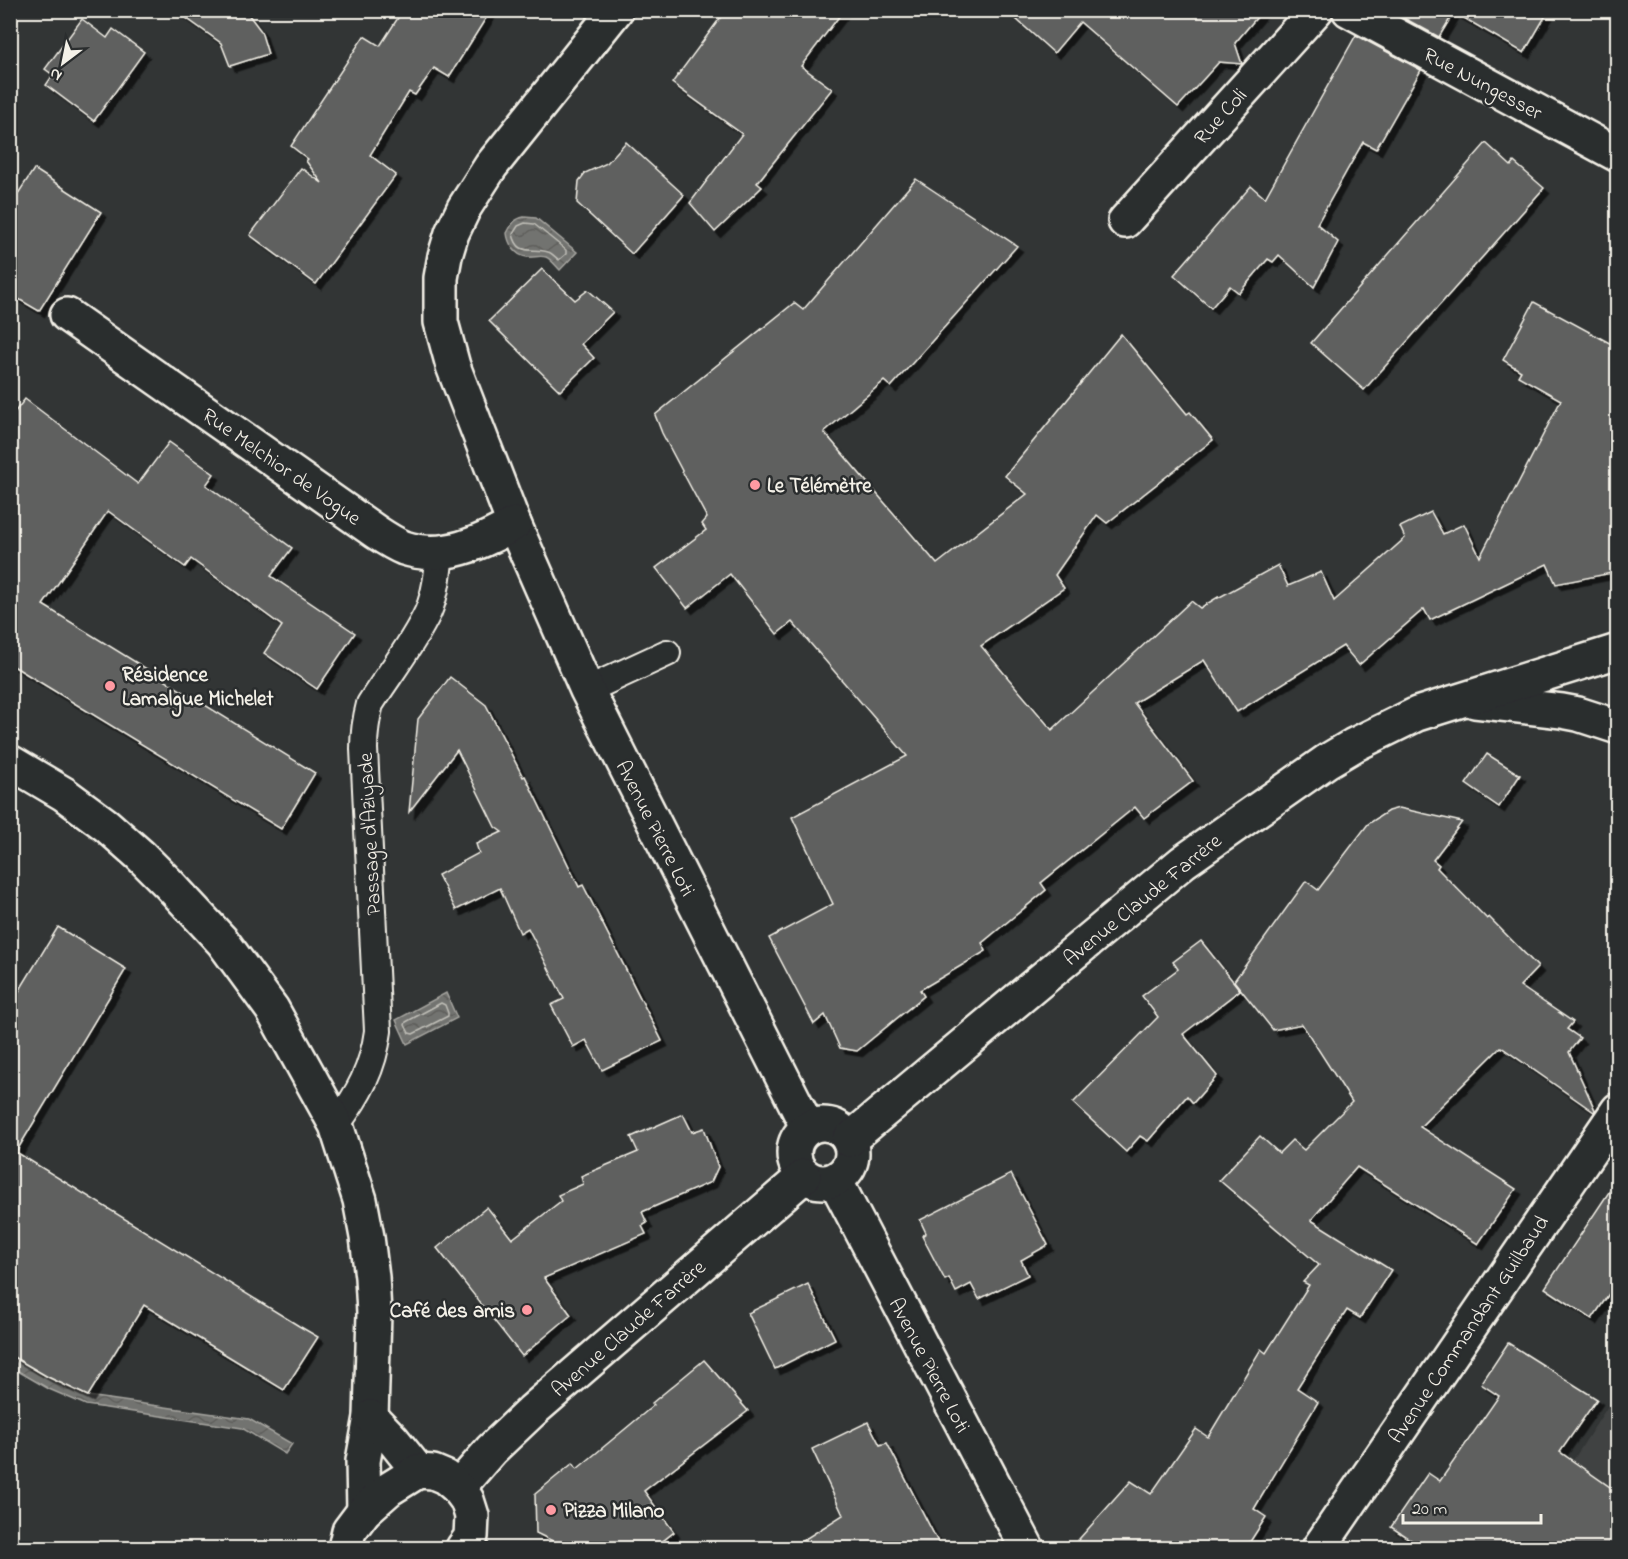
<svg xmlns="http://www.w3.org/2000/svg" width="1628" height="1559" viewBox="0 0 1628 1559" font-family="'Indie Flower',sans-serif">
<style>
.built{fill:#404242}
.water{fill:url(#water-waves);stroke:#a6a5a0;stroke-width:1.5}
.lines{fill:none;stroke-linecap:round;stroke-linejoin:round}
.shore{stroke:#c0bfb8;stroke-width:1.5}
.building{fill:#5f605f;stroke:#f4f1e8;stroke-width:1.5;filter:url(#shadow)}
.service-casing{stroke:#f4f1e8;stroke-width:30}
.minor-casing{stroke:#f4f1e8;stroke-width:38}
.tertiary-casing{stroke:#f4f1e8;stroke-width:38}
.service{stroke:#2a2d2e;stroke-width:26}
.minor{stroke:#2a2d2e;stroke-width:33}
.tertiary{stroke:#2a2d2e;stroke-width:33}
.poi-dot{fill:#ff9aa2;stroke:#2a2d2e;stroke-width:2}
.labels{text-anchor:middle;stroke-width:5;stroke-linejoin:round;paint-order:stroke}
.street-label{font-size:21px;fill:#f4f1e8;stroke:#2a2d2e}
.poi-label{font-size:21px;font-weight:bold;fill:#f4f1e8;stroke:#2a2d2e;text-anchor:start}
</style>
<defs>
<pattern id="water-waves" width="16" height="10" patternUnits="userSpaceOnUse" patternTransform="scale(1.5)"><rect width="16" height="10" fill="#727370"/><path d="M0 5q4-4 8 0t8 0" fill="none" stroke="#5e5e5b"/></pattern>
<filter id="shadow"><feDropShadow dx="5.5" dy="5.5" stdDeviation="0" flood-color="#0009"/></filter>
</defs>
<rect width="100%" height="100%" fill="#323535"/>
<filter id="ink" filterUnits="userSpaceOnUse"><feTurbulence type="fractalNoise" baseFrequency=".0167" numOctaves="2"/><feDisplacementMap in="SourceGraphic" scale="12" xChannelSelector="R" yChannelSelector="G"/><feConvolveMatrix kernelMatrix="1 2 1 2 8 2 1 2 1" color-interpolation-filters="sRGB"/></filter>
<g filter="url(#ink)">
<polygon class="built" points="1617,1392 1617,1548 1517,1548"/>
<g class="water">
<path d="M524 217 536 218 577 252 560 270C556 266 551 259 546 257 539 255 534 258 527 257 515 256 508 243 507 233 512 224 514 219 524 217Z"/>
<polygon points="446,993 457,1018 407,1044 396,1020"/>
<polygon points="11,1355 48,1377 88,1396 249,1419 292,1444 285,1454 242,1428 86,1405 49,1389 11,1367"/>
</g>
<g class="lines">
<g class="shore">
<path d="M525 223 534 224 566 250V254L559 260C555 257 552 253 548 252 532 247 518 257 513 234L518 226Z"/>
<polygon points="441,1003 445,1005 448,1013 448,1016 413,1034 409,1033 405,1025 406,1022"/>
</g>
</g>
<g class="building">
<polygon points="175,10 245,10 261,31 268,54 230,66 221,43"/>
<polygon points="403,10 491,10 449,77 434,68 415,95 409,92 370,155 396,175 316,284 250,235 301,168 322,183 306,161 308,159 291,146 364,36 380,46"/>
<polygon points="726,10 844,10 801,66 832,89 757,183 762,187 715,232 690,203 742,134 672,83"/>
<polygon points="1006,10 1263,10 1235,43 1242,64 1219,62 1178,107 1080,22 1054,53"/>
<polygon points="1389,10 1549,10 1524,53 1454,12 1439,37"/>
<polygon points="82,19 107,38 113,29 144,52 94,121 46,85 53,75 45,69"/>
<polygon points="1356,35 1421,70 1376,149 1363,142 1317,224 1338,242 1314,287 1279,255 1273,262 1268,259 1239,293 1230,286 1211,308 1174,275 1251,186 1265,198"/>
<polygon points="626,142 684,195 632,254 577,203 579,181 585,173 607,163"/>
<polygon points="1486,143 1511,166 1514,162 1544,188 1364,390 1311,343"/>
<polygon points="34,169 101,212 39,311 10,294 10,206"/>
<polygon points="916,179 1017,246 891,387 884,381 824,432 937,564 1027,494 1005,476 1121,334 1187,414 1190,412 1213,440 1107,523 1097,515 1055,575 1064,588 981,646 1052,730 1191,601 1200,608 1218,597 1218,598 1278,565 1288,586 1321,572 1334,601 1405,538 1400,527 1431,512 1443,534 1464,524 1480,557 1561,400 1518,376 1521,371 1503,360 1534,302 1617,347 1617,572 1556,584 1547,564 1430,620 1424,609 1359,665 1343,646 1237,712 1204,660 1134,703 1193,781 1144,818 1135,807 1041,883 1046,890 982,943 986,951 920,990 924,996 857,1051 840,1048 825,1015 814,1024 769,938 833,904 792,817 907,756 792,622 777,634 730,574 687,608 656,568 706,530 702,524 707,518 662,433 655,415 794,303 803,310"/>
<polygon points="542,269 575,300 588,290 613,312 581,344 594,358 560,391 489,321"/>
<polygon points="25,399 138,484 169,442 214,474 206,485 292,548 271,576 355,633 317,689 264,653 282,626 191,559 185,567 108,511 43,605 315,773 281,829 10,664 10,418"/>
<polygon points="450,677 486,705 523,777 525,776 579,887 583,885 662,1041 602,1070 586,1040 573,1047 551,1005 564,999 528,928 520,933 500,888 456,910 438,875 479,853 476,844 502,832 495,827 457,750 409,812 418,719"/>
<polygon points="1487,754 1520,775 1499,807 1466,784"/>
<polygon points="1399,808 1462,822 1433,860 1439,865 1437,868 1487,919 1489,917 1538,967 1520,986 1573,1022 1567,1029 1580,1038 1569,1052 1595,1110 1594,1112 1501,1047 1420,1127 1516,1189 1478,1244 1357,1167 1311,1220 1391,1270 1360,1318 1347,1310 1297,1388 1318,1402 1254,1509 1266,1517 1246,1548 1071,1548 1131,1481 1151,1494 1196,1429 1208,1437 1261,1349 1266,1353 1309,1285 1303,1282 1319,1265 1219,1180 1260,1136 1279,1153 1292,1140 1304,1150 1352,1102 1302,1024 1273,1030 1234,981 1306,881 1318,890 1368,824 1388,811"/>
<polygon points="58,927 126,969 16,1152 299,1326 318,1337 284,1390 144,1305 88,1396 48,1377 10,1355 10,1006"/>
<polygon points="1201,941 1240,990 1183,1034 1217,1076 1193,1103 1187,1096 1148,1141 1140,1136 1126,1152 1073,1103 1158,1017 1142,996 1178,969 1173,962"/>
<polygon points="683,1114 692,1132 704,1128 718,1167 711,1182 642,1212 647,1223 642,1226 646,1234 544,1278 571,1315 522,1356 437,1248 487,1207 512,1239 561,1201 558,1195 583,1184 581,1176 638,1152 631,1137"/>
<polygon points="1011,1174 1048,1245 1021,1260 1028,1275 979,1299 971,1284 956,1292 949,1278 945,1280 922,1236 926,1233 920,1220"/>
<polygon points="1617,1180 1617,1282 1592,1319 1545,1288"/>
<polygon points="808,1284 835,1339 775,1369 748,1313"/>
<polygon points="1508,1343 1597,1399 1560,1452 1617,1492 1617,1548 1423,1548 1391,1527 1428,1473 1440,1481 1499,1396 1481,1384"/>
<polygon points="704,1360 748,1411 644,1491 674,1532 654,1548 567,1548 536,1533 535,1494 573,1463 577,1469 654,1405 652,1403"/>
<polygon points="868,1422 880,1445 887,1443 941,1548 791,1548 843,1515 812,1449"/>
</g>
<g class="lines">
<g class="service-casing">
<g id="service">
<polyline points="587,690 667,653"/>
<path d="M336 1125C359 1094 373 1069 378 1031L364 749C364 733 366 719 370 704 389 674 413 644 428 612 436 593 438 572 440 552"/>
</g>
</g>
<g class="minor-casing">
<g id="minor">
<polyline points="616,10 491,166 464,208 452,233 445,256 441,278 441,322 453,366 514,524 587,690 808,1128"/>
<polyline points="1349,10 1618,155"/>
<polyline points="1125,221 1316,10"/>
<path d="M67 315 376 532C385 538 394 544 404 548 443 561 481 543 514 524"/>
<polyline points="10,762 64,794 106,825 140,855 169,884 223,942 272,1009 336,1125 360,1200 367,1237 372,1277 374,1313 371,1417 363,1461 364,1511"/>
<polyline points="835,1180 1027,1548"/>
<polyline points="371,1417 394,1441 418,1471"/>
<polyline points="1319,1548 1618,1110"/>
</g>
</g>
<g class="tertiary-casing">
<g id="tertiary">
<polyline points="1475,701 1562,711 1578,714 1618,727"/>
<circle cx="823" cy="1153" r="29"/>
<polyline points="849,1140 1183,862 1327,761 1354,745 1417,714 1618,651"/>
<polyline points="458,1488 491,1450 532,1411 804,1176"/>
<polyline points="345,1548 349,1531 364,1511 389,1489 418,1471 433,1472 445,1477 458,1488 467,1500 472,1516 471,1537 463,1548"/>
</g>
</g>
<use href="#service" class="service"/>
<use href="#minor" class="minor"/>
<use href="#tertiary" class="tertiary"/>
</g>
</g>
<g class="poi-dot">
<circle cx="755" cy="485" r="6"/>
<circle cx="110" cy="686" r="6"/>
<circle cx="527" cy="1310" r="6"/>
<circle cx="551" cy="1510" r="6"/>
</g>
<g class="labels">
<g class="street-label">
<text transform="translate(1483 83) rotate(28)" y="7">Rue Nungesser</text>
<text transform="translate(1220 116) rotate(-48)" y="7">Rue Coli</text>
<text transform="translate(282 466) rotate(35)" y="7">Rue Melchior de Vogue</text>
<text transform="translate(656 828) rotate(63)" y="7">Avenue Pierre Loti</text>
<text transform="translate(369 834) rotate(-93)" y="7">Passage d'Aziyade</text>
<text transform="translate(1142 899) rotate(-39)" y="7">Avenue Claude Farrère</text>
<text transform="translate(628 1328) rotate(-41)" y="7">Avenue Claude Farrère</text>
<text transform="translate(1468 1329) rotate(-56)" y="7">Avenue Commandant Guilbaud</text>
<text transform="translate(930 1365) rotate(62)" y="7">Avenue Pierre Loti</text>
</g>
<g class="poi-label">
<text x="767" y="492">Le Télémètre</text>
<text x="122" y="681">Résidence<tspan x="122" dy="24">Lamalgue Michelet</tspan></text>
<text x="515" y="1317" text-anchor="end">Café des amis</text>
<text x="563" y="1517">Pizza Milano</text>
</g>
</g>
<rect width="1628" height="1559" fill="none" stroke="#2a2d2e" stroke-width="36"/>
<rect x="18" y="18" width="1592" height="1523" fill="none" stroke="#f4f1e8" stroke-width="2" filter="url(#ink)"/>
<g transform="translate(63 63) rotate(212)" stroke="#2a2d2e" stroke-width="4.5" paint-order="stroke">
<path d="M0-4.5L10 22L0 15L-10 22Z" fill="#f4f1e8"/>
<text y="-9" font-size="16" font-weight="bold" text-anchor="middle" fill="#f4f1e8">N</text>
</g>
<path d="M1403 1514v9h138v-9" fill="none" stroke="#f4f1e8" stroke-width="3"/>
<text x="1412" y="1514" font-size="18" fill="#f4f1e8" stroke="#2a2d2e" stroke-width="4.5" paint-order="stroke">20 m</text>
</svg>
